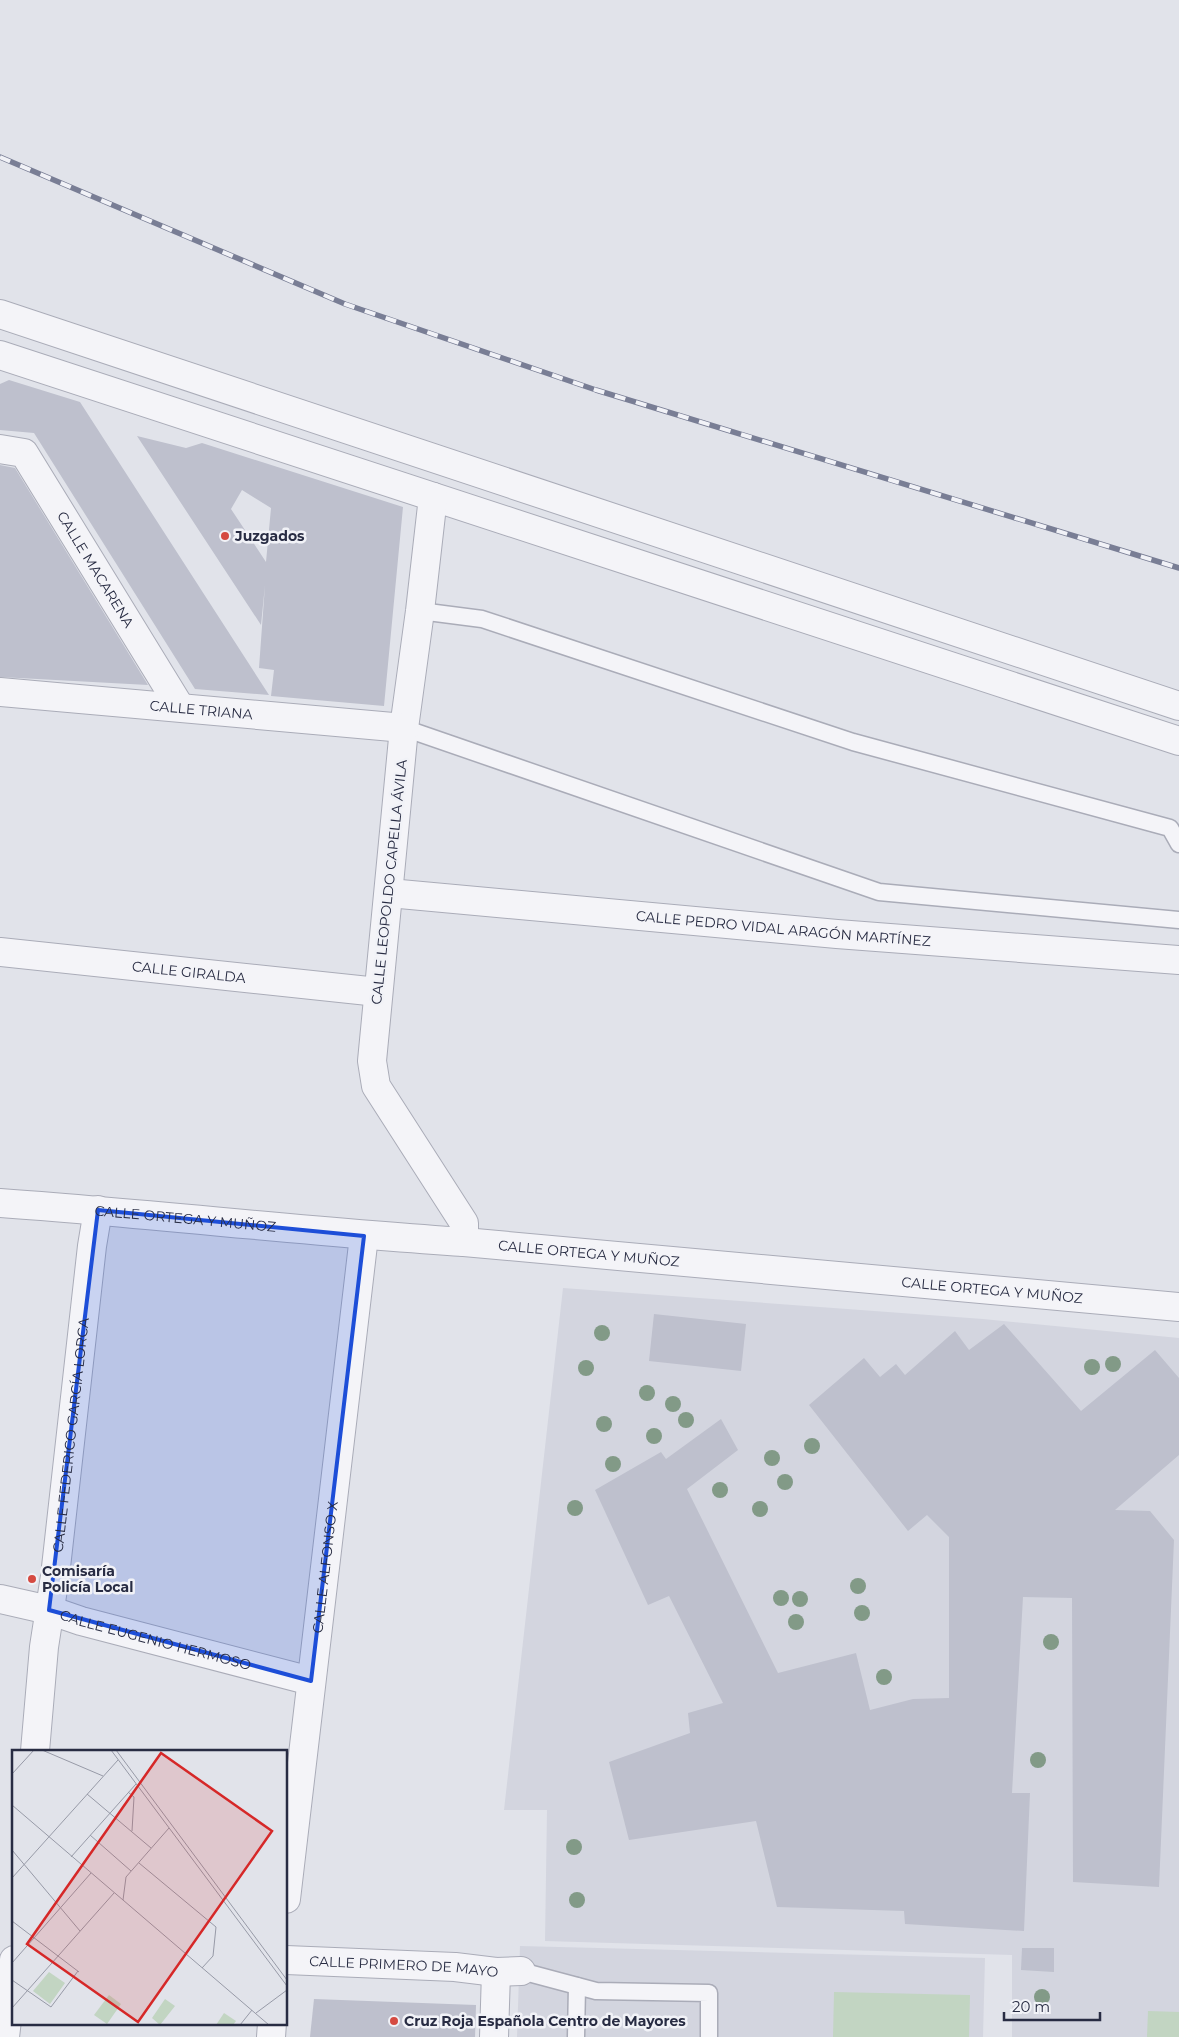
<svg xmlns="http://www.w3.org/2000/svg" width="1179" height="2037" viewBox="0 0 1179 2037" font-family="Montserrat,sans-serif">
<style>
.built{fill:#d3d5df}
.green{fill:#c2d5c2}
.building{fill:#bec0cd;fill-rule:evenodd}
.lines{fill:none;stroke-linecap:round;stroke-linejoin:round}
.lane-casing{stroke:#aaacb8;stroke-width:19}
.street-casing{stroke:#aaacb8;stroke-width:30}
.lane{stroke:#f4f4f8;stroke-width:16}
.street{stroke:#f4f4f8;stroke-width:28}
.rail-casing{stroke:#797e95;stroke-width:5.5}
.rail{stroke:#f1f2f7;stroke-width:4;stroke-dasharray:11;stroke-linecap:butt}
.tree{fill:#829a87}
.marked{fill:#1d4ed8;fill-opacity:0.2;stroke:#1d4ed8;stroke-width:4;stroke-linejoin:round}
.poi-dot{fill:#d54a41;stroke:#f1f2f7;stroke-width:2}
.labels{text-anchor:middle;stroke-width:5;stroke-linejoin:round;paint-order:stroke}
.poi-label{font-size:14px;font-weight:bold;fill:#282c43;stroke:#f1f2f7;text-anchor:start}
.street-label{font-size:14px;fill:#282c43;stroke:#f1f2f7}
.inset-road{fill:none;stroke:#979aa7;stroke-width:1}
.view{fill:#d62828;fill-opacity:0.15;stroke:#d62828;stroke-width:2.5}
.inset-edge{fill:none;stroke:#282c43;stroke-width:2.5}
</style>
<rect width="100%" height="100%" fill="#e1e3ea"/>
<g class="built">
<polygon points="563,1288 983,1319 1179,1338 1179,2037 1012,2037 1012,1955 545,1941 547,1810 504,1810"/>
<polygon points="520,1946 985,1958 983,2037 517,2037"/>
</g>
<g class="green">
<polygon points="834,1992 970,1995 969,2037 833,2037"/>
<polygon points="1148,2011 1179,2012 1179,2037 1147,2037"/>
</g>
<g class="building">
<polygon points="9,380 80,402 269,695 195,689 34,433 0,430 0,384"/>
<path d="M137 436 186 448 202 443 403 507 384 706 271 696 274 670 259 668 265 585 261 625ZM242 490 271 508 266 562 231 509Z"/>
<polygon points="0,465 15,468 148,685 0,677"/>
<polygon points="654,1314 746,1324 741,1371 649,1361"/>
<polygon points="1004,1324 1081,1411 1155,1350 1179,1378 1179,1455 1115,1510 1150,1511 1174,1540 1159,1887 1073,1882 1072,1598 1023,1597 1012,1793 1030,1793 1024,1931 905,1924 904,1911 777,1907 756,1821 629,1840 609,1762 690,1733 688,1713 723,1703 669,1596 648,1605 595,1490 661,1452 666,1459 721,1419 738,1450 687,1489 778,1673 856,1653 870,1710 913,1699 949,1698 949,1537 927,1515 908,1531 809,1405 864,1358 880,1377 896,1364 905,1375 955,1331 969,1350"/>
<polygon points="1022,1948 1054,1948 1054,1972 1021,1970"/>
<polygon points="314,1999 476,2005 475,2037 310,2037"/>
</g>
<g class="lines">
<g class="lane-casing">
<g id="lane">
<polyline points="420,611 482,619 853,742 1170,828 1179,844"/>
<polyline points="404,728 879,892 1179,920"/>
<polyline points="521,1971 596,1991 709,1993 709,2037"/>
<polyline points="576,2037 577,1986"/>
</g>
</g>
<g class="street-casing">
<g id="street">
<polyline points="0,314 1179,706"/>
<polyline points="0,355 1179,741"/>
<path id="s1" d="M0 449 24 453 180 707"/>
<polyline points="433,497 420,611 404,728 372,1061 376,1086 464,1223 464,1242"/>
<path id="s2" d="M0 692 404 728"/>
<path id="s3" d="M389 893 837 934 1179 960"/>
<path id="s4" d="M0 952 378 992"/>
<path id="s5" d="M0 1203C155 1214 309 1232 464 1242L1179 1307"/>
<path id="s6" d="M0 1599 49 1610 81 1621 311 1681"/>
<path id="s7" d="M35 1751 44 1647 55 1576 92 1246 98 1210"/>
<path id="s8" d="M286 1899 364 1236"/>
<path id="s9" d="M286 1960 455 1967 496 1972 521 1971"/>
<polyline points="5,2037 14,1960"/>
<polyline points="271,2037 272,2023"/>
<polyline points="494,2037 496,1972"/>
</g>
</g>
<use href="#lane" class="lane"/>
<use href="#street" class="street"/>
<g class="rail-casing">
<polyline id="rail" points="0,157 345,304 596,390 1179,568"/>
</g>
<use href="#rail" class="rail"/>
</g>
<g class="tree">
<circle cx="602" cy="1333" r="8"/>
<circle cx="1113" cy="1364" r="8"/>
<circle cx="1092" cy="1367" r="8"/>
<circle cx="586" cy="1368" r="8"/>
<circle cx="647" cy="1393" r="8"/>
<circle cx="673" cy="1404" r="8"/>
<circle cx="686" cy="1420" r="8"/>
<circle cx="604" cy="1424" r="8"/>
<circle cx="654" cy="1436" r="8"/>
<circle cx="812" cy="1446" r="8"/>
<circle cx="772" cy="1458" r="8"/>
<circle cx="613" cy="1464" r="8"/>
<circle cx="785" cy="1482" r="8"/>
<circle cx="720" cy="1490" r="8"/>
<circle cx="575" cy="1508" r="8"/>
<circle cx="760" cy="1509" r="8"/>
<circle cx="858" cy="1586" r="8"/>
<circle cx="781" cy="1598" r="8"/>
<circle cx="800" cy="1599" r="8"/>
<circle cx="862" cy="1613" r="8"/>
<circle cx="796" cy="1622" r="8"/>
<circle cx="1051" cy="1642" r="8"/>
<circle cx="884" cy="1677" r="8"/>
<circle cx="1038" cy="1760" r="8"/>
<circle cx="574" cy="1847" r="8"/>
<circle cx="577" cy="1900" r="8"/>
<circle cx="1042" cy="1997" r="8"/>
</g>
<path class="marked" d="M98 1210 364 1236 311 1681 49 1610Z"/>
<g class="poi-dot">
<circle cx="225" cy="536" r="5"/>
<circle cx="32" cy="1579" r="5"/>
<circle cx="394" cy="2021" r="5"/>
</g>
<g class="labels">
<g class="poi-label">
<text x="235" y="541">Juzgados</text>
<text x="42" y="1576">Comisaría<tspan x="42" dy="16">Policía Local</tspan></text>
<text x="404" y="2026">Cruz Roja Española Centro de Mayores</text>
</g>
<g class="street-label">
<text dy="5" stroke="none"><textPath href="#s1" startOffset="161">CALLE MACARENA</textPath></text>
<text dy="5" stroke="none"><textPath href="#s2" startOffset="202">CALLE TRIANA</textPath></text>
<text transform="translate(389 882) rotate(-84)" y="5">CALLE LEOPOLDO CAPELLA ÁVILA</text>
<text dy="5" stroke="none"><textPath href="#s3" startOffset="396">CALLE PEDRO VIDAL ARAGÓN MARTÍNEZ</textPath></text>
<text dy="5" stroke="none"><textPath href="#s4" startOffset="190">CALLE GIRALDA</textPath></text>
<text dy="5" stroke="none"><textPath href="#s5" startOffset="186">CALLE ORTEGA Y MUÑOZ</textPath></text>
<text dy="5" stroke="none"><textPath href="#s5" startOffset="591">CALLE ORTEGA Y MUÑOZ</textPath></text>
<text dy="5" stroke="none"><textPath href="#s5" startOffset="996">CALLE ORTEGA Y MUÑOZ</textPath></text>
<text dy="5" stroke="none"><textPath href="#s7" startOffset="318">CALLE FEDERICO GARCÍA LORCA</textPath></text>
<text dy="5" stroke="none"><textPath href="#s8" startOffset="334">CALLE ALFONSO X</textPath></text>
<text dy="5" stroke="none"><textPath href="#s6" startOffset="161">CALLE EUGENIO HERMOSO</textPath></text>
<text dy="5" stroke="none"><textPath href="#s9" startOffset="118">CALLE PRIMERO DE MAYO</textPath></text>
</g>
</g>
<g transform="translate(12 1750)">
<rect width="275" height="275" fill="#e1e3ea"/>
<path d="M37 222 53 233 38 254 21 241ZM97 245 109 254 95 274 82 265ZM153 249 163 256 148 275 140 268ZM212 263 224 271 221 275H204Z" fill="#c2d5c2"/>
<path class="inset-road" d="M30 0 91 26M99 0 275 236M104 0 275 230M0 24 22 0M116 42 122 47 120 81M75 44 139 98M0 55 257 275M78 85 119 121M0 100 68 181M59 107 124 34M127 113 204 177 201 206 190 218M0 128 106 10M111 150 114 127 157 78M0 171 67 222M0 213 79 123M0 230 39 257 66 221M0 258 102 143M244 263 275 240M228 275 240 260"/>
<path class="view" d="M149 3 260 81 126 272 15 194Z"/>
<rect width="275" height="275" class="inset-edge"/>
</g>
<path d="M1004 2012v8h96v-8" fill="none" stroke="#282c43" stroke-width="2.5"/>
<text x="1012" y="2012" font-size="15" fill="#282c43" stroke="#f1f2f7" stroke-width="4" paint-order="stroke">20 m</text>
</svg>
